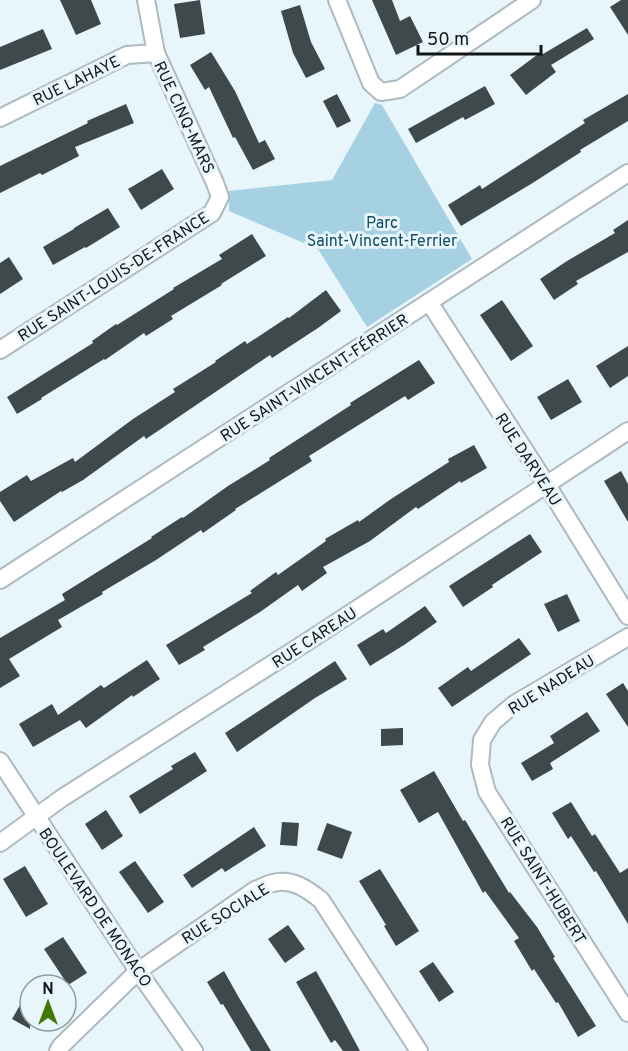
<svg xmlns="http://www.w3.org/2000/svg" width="628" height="1051" viewBox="0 0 628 1051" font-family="Overpass,sans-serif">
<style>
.green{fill:#a5d1e3}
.building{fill:#3d494b}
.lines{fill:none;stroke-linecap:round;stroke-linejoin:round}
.minor-casing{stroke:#adbabf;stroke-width:20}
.minor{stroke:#fff;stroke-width:16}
.labels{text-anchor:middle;stroke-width:6;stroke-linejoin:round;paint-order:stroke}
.street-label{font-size:16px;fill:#111617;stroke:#e8f5fb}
.park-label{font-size:16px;fill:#0f4c60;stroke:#e8f5fb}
</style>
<rect width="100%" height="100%" fill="#e8f5fb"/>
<polygon class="green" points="375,103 382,105 472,259 367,327 318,249 229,211 229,191 332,180"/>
<g class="building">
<polygon points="60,0 91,0 101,24 76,35"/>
<polygon points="200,0 205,34 180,38 174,4"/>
<polygon points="372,0 392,0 400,21 410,16 423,42 396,55"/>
<polygon points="621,0 628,0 628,35 610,7"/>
<polygon points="300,5 311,42 325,69 306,78 293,53 281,11"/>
<polygon points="587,28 594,39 551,65 556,72 526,95 510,75 541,52 543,54"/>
<polygon points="43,29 52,49 0,70 0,47"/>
<polygon points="211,52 235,91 259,143 265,140 275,159 253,170 235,137 233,138 209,87 205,90 190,65"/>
<polygon points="485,86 495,104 465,120 463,117 416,143 408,129"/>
<polygon points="337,94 351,121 337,128 323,101"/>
<polygon points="628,94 628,121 580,150 581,152 531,184 461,226 448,205 480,185 482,189 585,123 583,120"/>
<polygon points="126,104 134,123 75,147 79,156 42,175 40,173 0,193 0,166 88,123 87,121"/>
<polygon points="162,169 174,189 141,210 128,189"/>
<polygon points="108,208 120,227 86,248 85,247 53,265 43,247 74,229 74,228"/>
<polygon points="628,220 628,252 576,281 578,284 554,300 540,279 567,261 615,233 613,230"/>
<polygon points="252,234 266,256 221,284 222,285 171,316 173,319 146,336 144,333 105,360 104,359 41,398 42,399 17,414 7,397 93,343 92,341 116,324 117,325 174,289 173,288 222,259 219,255"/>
<polygon points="9,257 23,279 0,294 0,263"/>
<polygon points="326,290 341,311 318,328 272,358 270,355 146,439 144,436 83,480 62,492 61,491 14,522 0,501 0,492 27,475 31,481 73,458 75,462 133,419 175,392 173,389 216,362 215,361 245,341 247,344 288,317 289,318"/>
<polygon points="502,300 533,346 511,361 480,315"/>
<polygon points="628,346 628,376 610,388 596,366"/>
<polygon points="419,360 435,383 408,400 405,396 309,456 312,461 235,509 236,510 203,533 201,530 156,560 102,592 103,594 58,620 62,627 9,659 20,676 0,688 0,638 65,600 62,594 152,538 151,537 182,517 183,518 228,486 270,460 269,458 351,405 350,403"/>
<polygon points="568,379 582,402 551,420 537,397"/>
<polygon points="474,445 487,468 461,483 460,481 418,509 416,507 370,541 323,567 327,573 302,591 298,585 260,612 203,647 205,650 179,665 166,645 252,593 250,591 276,572 278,575 326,541 325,539 358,520 359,522 391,499 449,462 448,459"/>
<polygon points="621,471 628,484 628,522 604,481"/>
<polygon points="530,534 542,552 492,585 493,587 463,607 449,586"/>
<polygon points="567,594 580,621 558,632 544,604"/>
<polygon points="425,606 437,622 404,645 370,666 357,645 383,629 386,633"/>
<polygon points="519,638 531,654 452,707 438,688 468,667 471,671"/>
<polygon points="147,660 160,679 133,697 132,695 86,728 80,720 33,747 19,724 52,704 58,715 101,685 104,688"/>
<polygon points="335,661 347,679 315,698 237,752 225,733"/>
<polygon points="623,683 628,691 628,727 606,694"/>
<polygon points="587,712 600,731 550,763 553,769 532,781 521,763 554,743 550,736"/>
<polygon points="403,728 403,745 381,746 381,729"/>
<polygon points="195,752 207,771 140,814 129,796 173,769 171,766"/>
<polygon points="434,771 463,821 465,820 509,893 510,892 537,927 555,957 553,958 596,1026 578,1037 558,1002 556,1003 534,969 532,971 514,941 519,938 485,891 483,893 438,812 419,823 400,790"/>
<polygon points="571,802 592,836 595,834 620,873 628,868 628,924 596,871 594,872 571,836 568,839 552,813"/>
<polygon points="106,810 123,836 102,850 85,824"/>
<polygon points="282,822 299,823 297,846 280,845"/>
<polygon points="327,823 352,832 342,859 317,850"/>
<polygon points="254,827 266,846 225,872 222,868 192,888 183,875"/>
<polygon points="135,861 164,902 148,913 119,872"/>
<polygon points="25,866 48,904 26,917 3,879"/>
<polygon points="380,869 419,931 396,946 384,926 386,925 359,881"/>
<polygon points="288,925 305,949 285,963 268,939"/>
<polygon points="63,937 87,973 68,985 44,949"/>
<polygon points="433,962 454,992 439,1002 419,971"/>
<polygon points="224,971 238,996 271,1051 251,1051 223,1004 221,1005 207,982"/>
<polygon points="316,971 338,1010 360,1051 343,1051 335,1040 331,1043 296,982"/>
<polygon points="30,988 30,1029 12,1019"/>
</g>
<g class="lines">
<g class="minor-casing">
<g id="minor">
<polyline points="337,0 371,83 381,92 400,89 532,0"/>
<polyline points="0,118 127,55 156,53"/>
<polyline points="429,302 547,485 628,616"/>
<polyline points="0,350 212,213 220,197 215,183 156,53 146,0"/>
<polyline points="0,580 628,173"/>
<polyline points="628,637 513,705 493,722 482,740 480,765 487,792 628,1013"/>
<polyline points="0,761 138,971 194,1051"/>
<polyline points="0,843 62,798 313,638 628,431"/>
<path d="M58 1051 61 1046 138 971 255 890C261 888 267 884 273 883 292 878 307 889 321 900L419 1051"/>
</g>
</g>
<use href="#minor" class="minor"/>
</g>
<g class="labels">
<g class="street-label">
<text transform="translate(76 80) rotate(-26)" y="6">RUE LAHAYE</text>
<text transform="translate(185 117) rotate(65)" y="6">RUE CINQ-MARS</text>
<text transform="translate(113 276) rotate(-33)" y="6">RUE SAINT-LOUIS-DE-FRANCE</text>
<text transform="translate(314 377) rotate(-33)" y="6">RUE SAINT-VINCENT-FÉRRIER</text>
<text transform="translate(529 459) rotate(57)" y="6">RUE DARVEAU</text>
<text transform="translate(314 637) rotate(-33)" y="6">RUE CAREAU</text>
<text transform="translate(551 684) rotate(-32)" y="6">RUE NADEAU</text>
<text transform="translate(544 880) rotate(58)" y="6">RUE SAINT-HUBERT</text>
<text transform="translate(96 907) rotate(56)" y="6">BOULEVARD DE MONACO</text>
<text transform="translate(225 913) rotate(-32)" y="6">RUE SOCIALE</text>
</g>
<g class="park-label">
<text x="382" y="228">Parc<tspan x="382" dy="18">Saint-Vincent-Ferrier</tspan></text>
</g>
</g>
<g transform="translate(48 1003)"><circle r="28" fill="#e8f5fb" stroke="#929ca0" stroke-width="1.5"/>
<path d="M0-4.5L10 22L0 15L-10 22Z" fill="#427703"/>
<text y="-9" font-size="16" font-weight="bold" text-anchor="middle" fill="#111617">N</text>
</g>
<path d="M418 45v9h123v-9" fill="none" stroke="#111617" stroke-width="3"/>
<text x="427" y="45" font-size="18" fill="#111617" stroke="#e8f5fb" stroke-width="4.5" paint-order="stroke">50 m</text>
</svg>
